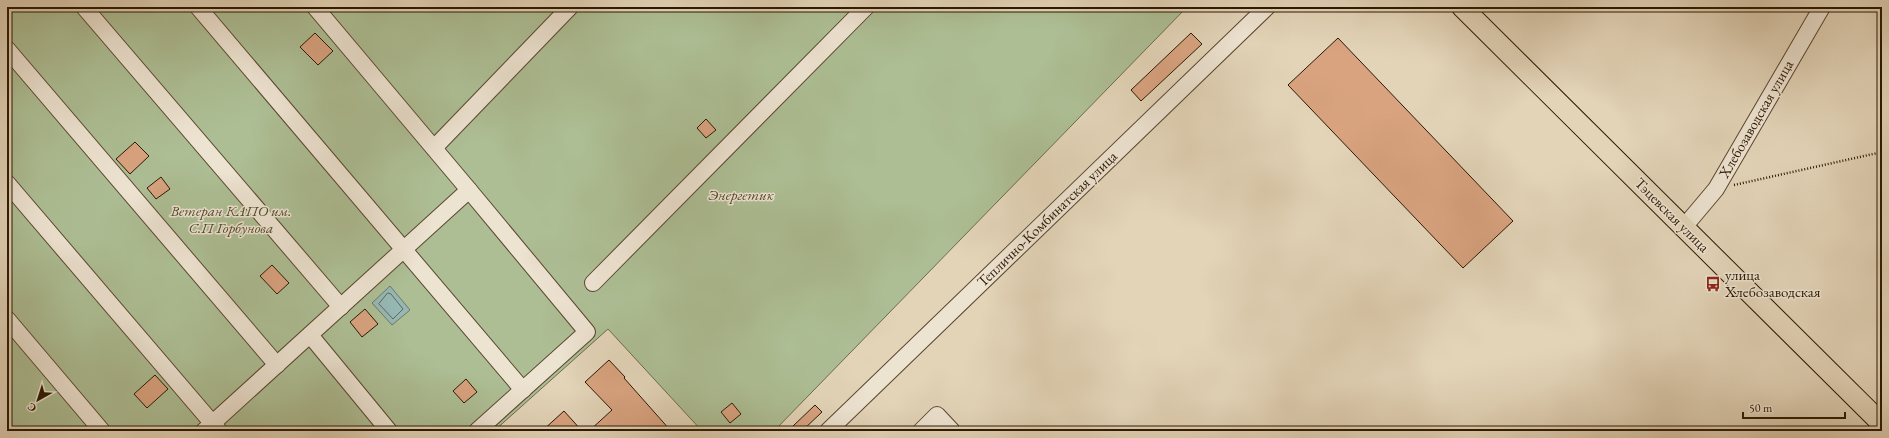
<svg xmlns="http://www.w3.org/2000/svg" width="1889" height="438" viewBox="0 0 1889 438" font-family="'EB Garamond',serif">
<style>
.green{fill:#adbe94;stroke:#6c6b4b}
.water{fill:#96b7b3;stroke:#6b776c}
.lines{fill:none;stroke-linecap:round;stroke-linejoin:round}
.shore{stroke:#60685a;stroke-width:1}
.building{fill:#d9a380;stroke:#2b1802}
.minor-casing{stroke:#594730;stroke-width:18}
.major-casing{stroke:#2b1802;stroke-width:22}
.path{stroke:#2b1802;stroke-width:2.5;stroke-dasharray:1 2;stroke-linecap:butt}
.minor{stroke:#ede3d1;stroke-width:16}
.major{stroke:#e3d4b8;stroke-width:20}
.labels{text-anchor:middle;stroke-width:3;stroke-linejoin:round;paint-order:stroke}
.street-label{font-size:15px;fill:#2b1802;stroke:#ede3d1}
.park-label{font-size:15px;font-style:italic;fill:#524a2e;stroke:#ede3d1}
.poi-label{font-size:15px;fill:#2b1802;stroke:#ede3d1;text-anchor:start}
</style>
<rect width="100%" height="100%" fill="#e3d4b8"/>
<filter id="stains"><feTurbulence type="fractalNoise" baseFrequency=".005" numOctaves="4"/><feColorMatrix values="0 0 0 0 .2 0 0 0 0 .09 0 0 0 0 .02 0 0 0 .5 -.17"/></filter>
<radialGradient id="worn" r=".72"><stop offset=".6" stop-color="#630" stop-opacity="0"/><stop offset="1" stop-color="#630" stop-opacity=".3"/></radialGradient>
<polygon class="green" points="7,7 1187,7 774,431 702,431 608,329 494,431 7,431"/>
<polygon class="water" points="390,286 410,310 392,325 372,303"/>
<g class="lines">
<polygon class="shore" points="388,293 391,294 403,309 393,319 379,304"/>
</g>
<g class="building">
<polygon points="315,33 333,51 318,65 300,47"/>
<polygon points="1191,33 1202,44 1141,101 1131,90"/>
<polygon points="1338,38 1513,221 1463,268 1288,85"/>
<polygon points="706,119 716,130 706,138 697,128"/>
<polygon points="135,142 149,156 130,174 116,159"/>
<polygon points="161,177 170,189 156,199 147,188"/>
<polygon points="272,265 289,283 277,294 260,276"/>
<polygon points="365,309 378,324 362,337 350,322"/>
<polygon points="609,360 625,377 624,378 671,431 589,431 612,410 585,382"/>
<polygon points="155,375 168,389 147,408 134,394"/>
<polygon points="466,379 477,392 464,403 453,391"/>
<polygon points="732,403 741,414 730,423 721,412"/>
<polygon points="815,405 822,412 802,431 796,431 792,427"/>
<polygon points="564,411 582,431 542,431"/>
</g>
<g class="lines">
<g class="minor-casing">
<g id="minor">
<polyline points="84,7 341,307"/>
<polyline points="198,7 523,390"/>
<polyline points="315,7 469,190 587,332 477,431"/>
<polyline points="7,49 277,365"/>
<polyline points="434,148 570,7"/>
<polyline points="7,183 219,431"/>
<polyline points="1684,227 1716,189 1822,7"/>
<polyline points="593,283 866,7"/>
<polyline points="7,319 102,431"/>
<polyline points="310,335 389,431"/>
<polyline points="204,431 469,190"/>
<polyline points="828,431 1267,7"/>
<polyline points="921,431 937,415 952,431"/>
</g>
</g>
<g class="major-casing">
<polyline id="major" points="1462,7 1882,424"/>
</g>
<polyline class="path" points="1734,185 1882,152"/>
<use href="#minor" class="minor"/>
<use href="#major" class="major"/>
</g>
<defs>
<g id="bus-bare" transform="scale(1.2)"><path d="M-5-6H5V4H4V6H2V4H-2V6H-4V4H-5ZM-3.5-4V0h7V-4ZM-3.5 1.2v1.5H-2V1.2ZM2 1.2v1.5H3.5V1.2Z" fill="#8f2418" stroke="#ede3d1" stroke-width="2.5" paint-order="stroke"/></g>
</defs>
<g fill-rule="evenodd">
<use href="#bus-bare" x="1713" y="284"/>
</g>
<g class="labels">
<g class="street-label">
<text transform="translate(1756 119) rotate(-60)" y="5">Хлебозаводская улица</text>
<text transform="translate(1672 215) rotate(45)" y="5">Тэцевская улица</text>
<text transform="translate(1047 219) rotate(-44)" y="5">Теплично-Комбинатская улица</text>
</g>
<g class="park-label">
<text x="741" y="200">Энергетик</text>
<text x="231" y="216">Ветеран КАПО им.<tspan x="231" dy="17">С.П Горбунова</tspan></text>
</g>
<g class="poi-label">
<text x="1725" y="280">улица<tspan x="1725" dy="17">Хлебозаводская</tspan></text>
</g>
</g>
<rect width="1889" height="438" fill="none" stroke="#e3d4b8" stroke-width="24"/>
<rect x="8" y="8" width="1873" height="422" fill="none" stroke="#2b1802" stroke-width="2"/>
<rect x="12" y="12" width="1865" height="414" fill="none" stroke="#2b1802"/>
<g transform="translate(38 400) rotate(219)" stroke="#ede3d1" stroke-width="3" paint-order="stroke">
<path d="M0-3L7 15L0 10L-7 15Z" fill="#2b1802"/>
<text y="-6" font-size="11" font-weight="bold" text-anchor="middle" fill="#2b1802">С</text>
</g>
<path d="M1743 412v6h102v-6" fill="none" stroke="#2b1802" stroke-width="2"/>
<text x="1749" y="412" font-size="12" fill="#2b1802" stroke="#ede3d1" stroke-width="3" paint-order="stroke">50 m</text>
<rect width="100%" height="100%" filter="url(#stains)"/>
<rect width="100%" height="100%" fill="url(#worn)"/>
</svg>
